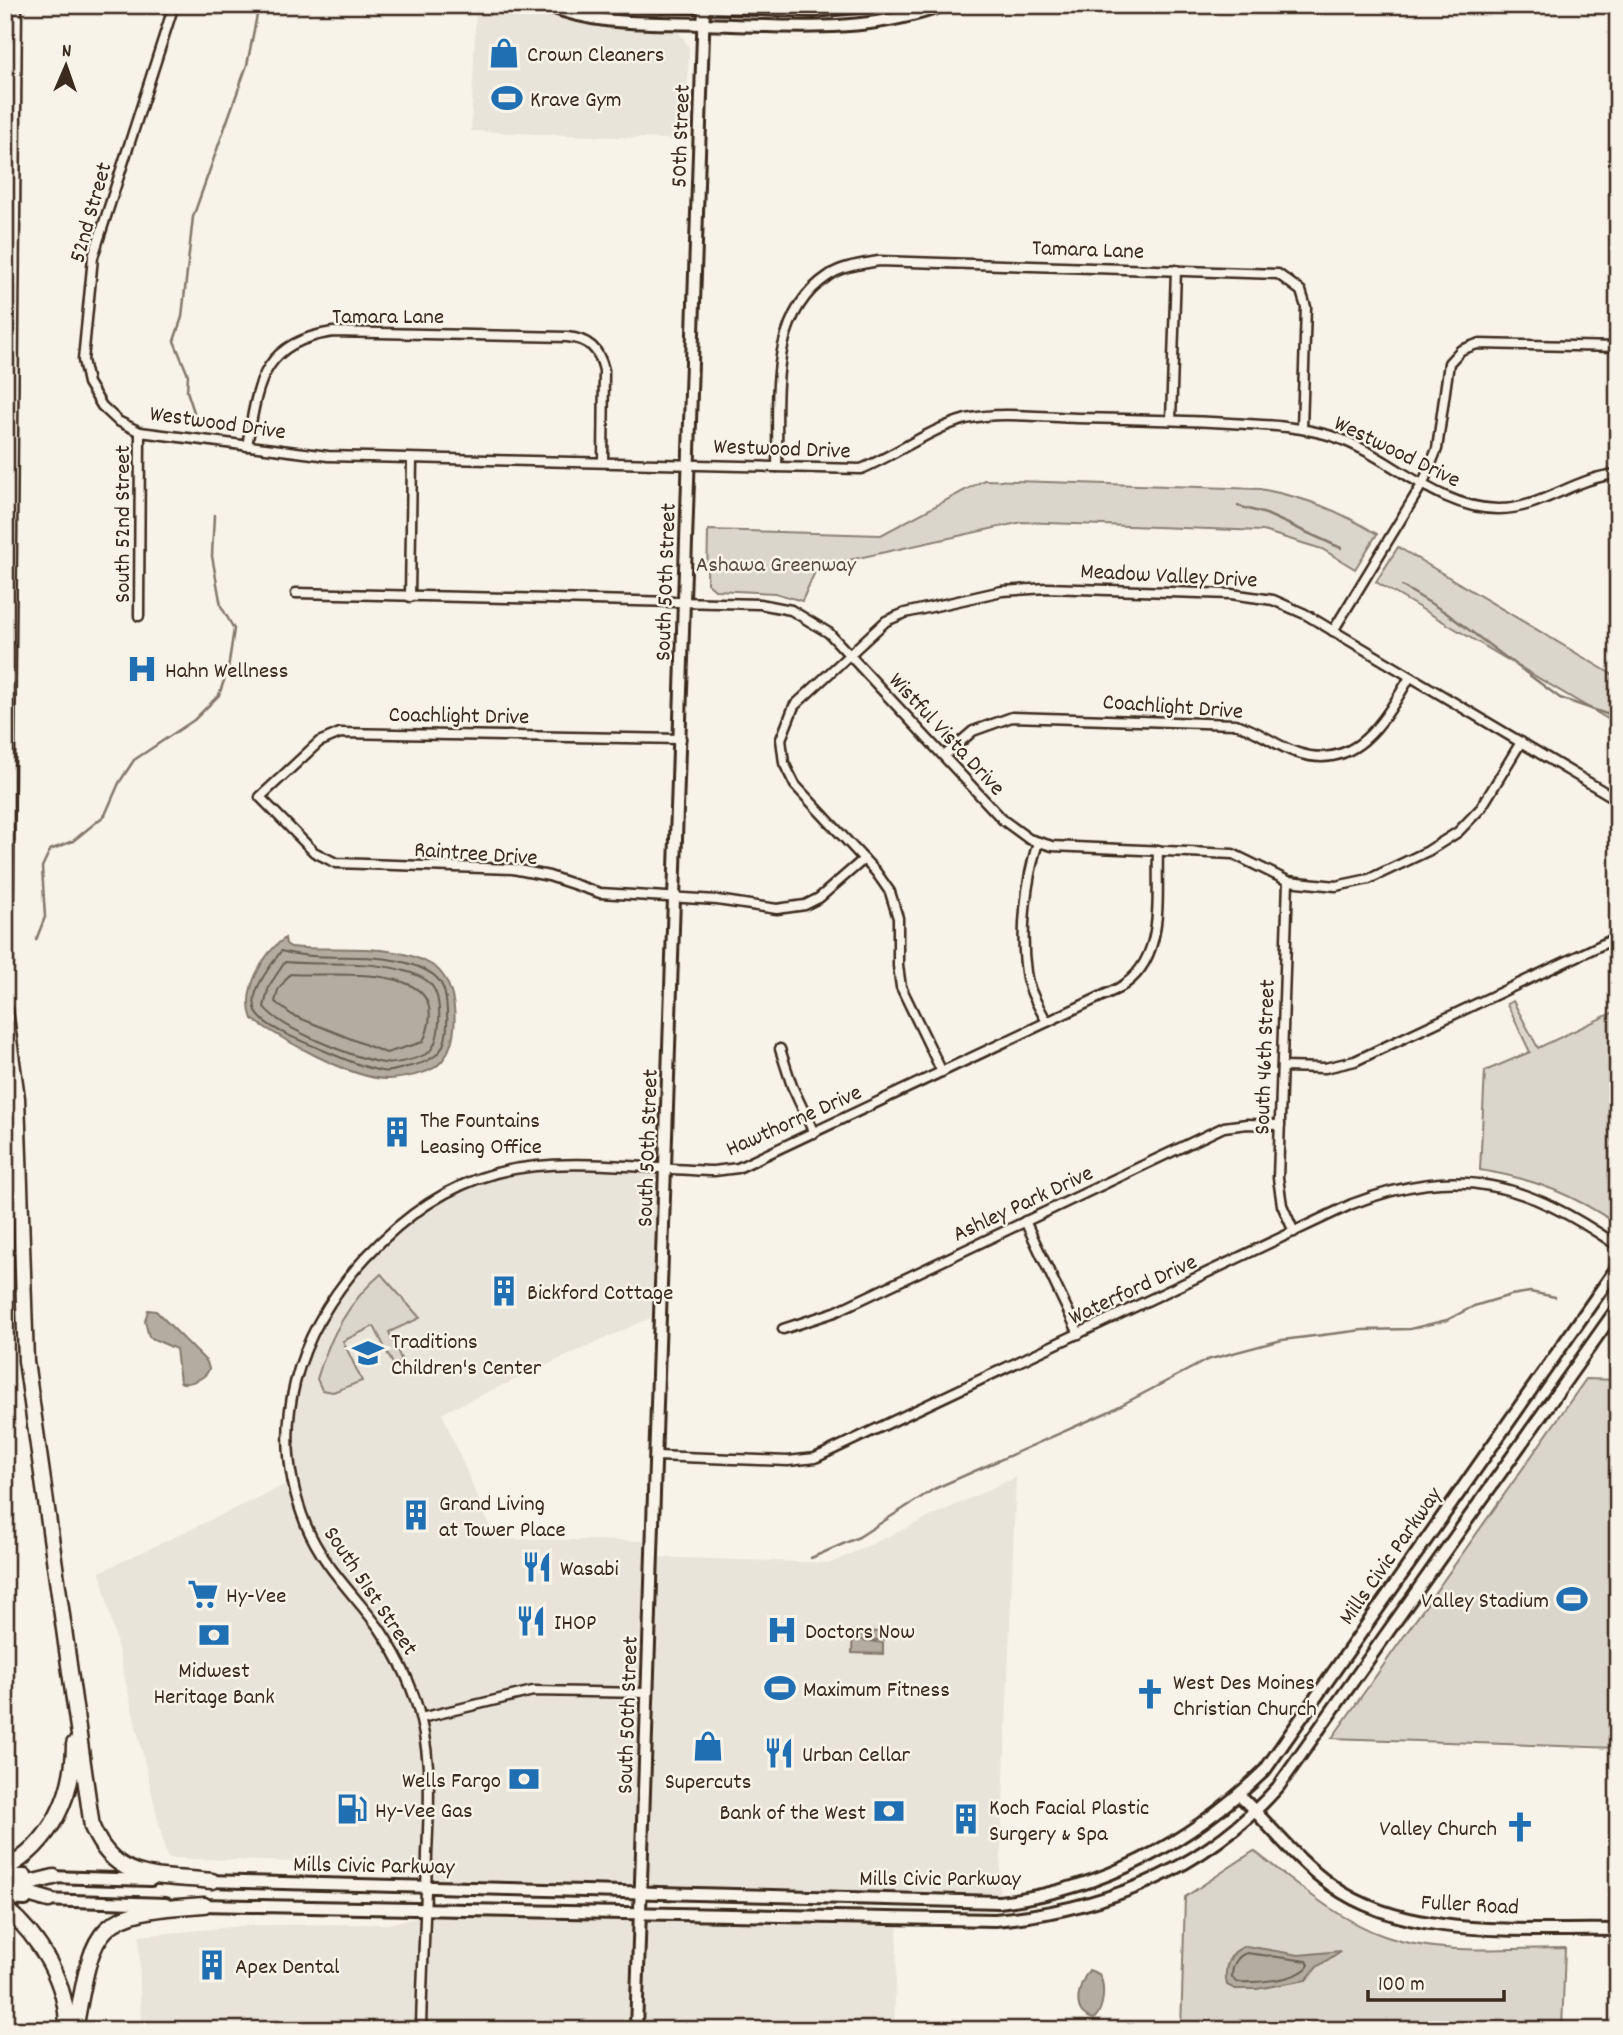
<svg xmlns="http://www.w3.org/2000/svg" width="1623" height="2035" viewBox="0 0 1623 2035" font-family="Dekko,sans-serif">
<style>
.built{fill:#e9e4d9}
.green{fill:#dbd6cb;stroke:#8b8074;stroke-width:2}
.water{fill:#b4aca0;stroke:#84786c;stroke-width:2}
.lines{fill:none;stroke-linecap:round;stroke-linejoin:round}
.shore{stroke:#6b5e52;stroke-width:2}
.stream{stroke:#84786c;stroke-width:2.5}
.street-casing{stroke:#3b2a1e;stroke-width:13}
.secondary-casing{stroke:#3b2a1e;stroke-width:16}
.primary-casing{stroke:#3b2a1e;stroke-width:18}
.highway-casing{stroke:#3b2a1e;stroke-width:19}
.street{stroke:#f7f3e8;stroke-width:8}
.secondary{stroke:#f7f3e8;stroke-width:10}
.primary{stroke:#f7f3e8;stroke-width:12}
.highway{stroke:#f7f3e8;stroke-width:14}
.labels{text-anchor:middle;stroke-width:5;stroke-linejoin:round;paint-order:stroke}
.poi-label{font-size:23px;fill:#3b2a1e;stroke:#f7f3e8;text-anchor:start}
.street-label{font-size:23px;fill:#3b2a1e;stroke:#f7f3e8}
.park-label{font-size:23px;fill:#5b4c41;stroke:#f7f3e8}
</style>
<rect width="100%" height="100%" fill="#f7f3e8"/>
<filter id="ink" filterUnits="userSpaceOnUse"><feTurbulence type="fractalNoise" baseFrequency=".0143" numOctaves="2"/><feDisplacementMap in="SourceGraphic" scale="14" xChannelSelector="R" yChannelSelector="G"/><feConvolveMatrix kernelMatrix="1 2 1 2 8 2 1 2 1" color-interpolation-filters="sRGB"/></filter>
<g filter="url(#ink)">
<g class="built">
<polygon points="476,5 534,5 561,17 588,24 678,31 689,47 686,140 471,131"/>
<polygon points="542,1166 666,1169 661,1313 442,1413 495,1539 653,1541 653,1557 831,1563 1016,1477 999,1902 427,1886 427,1866 167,1858 100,1572 293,1481 290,1459 293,1386 326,1305 397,1227 475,1180"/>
<polygon points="426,1907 898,1919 894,2030 141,2030 139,1936 252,1925 387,1924 425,1916"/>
</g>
<g class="green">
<path d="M984 480 1260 489C1307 498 1336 509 1377 534L1355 569 1322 549 1263 531 1022 522 817 567 802 601 775 593 715 590 707 583 708 530 881 535Z"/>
<polygon points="1398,547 1618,678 1618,725 1376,582"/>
<path d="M1513 1001 1538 1048 1618 1010V1225C1575 1195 1532 1178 1480 1170L1485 1071 1530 1052 1507 1004Z"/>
<path d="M381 1274 420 1318 389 1332 402 1361 394 1366 374 1326 343 1341 362 1381 333 1392 322 1390 317 1379C329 1338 348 1302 381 1274Z"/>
<polygon points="1586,1379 1618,1380 1618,1748 1332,1738"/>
<path d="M1254 1851C1295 1882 1336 1919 1384 1936 1440 1956 1506 1948 1565 1948L1562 2030H1181L1185 1897Z"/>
</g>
<g class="water">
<path d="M285 938 286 944 291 947C336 952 390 941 432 965 460 981 462 1045 438 1065 428 1074 400 1079 387 1079 351 1079 282 1039 252 1019 241 992 263 953 285 938Z"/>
<path d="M148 1310 156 1311 207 1362 209 1369C206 1378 189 1386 180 1382L176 1349 149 1337 145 1321Z"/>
<polygon points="853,1631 884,1632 884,1640 862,1640 883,1643 883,1654 852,1653"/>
<path d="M1246 1946 1299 1955 1341 1951 1317 1967 1306 1980 1257 1989H1235L1227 1985C1223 1968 1229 1951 1246 1946Z"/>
<path d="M1089 1970 1099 1974C1106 1986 1104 2009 1094 2019 1070 2014 1078 1986 1089 1970Z"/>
</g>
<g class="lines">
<g class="shore">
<path d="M281 951C328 964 382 947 427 971 444 979 446 994 447 1011 449 1048 441 1060 407 1067 398 1069 391 1073 381 1071 358 1066 337 1056 316 1047 301 1041 264 1027 257 1013 246 993 272 965 281 951Z"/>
<path d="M285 962C324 966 370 959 408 972 417 975 429 979 434 989 442 1002 442 1045 426 1054 417 1059 393 1065 384 1063 355 1058 282 1030 264 1007L269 986Z"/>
<path d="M290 974C336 978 460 958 423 1042L386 1053 292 1015 275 1002 278 990Z"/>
<path d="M1247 1953 1307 1961 1309 1965C1299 1981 1254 1983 1236 1982L1232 1977C1232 1967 1236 1956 1247 1953Z"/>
</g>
<g class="stream">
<polyline points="194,412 187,391 188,375 174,341 182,317 193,217 247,65 259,5"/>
<polyline points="1238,506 1266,514 1341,548"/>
<polyline points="1402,586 1445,612 1560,698 1618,718"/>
<polyline points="36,940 45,917 42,867 50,850 73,841 105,815 119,783 134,760 194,720 219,695 228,669 234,629 221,606 212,556 214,515"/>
<polyline points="811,1558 859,1537 934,1489 1108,1412 1207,1360 1282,1340 1363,1330 1410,1329 1447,1320 1474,1306 1511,1295 1530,1292 1555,1297"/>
</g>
<g class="street-casing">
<g id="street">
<path d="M174 5 93 257 83 360 88 383 102 406 118 421 140 432 328 456 861 469C896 455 929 429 966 419 1000 411 1041 417 1077 418 1128 419 1179 420 1230 423 1266 425 1300 426 1335 437 1390 456 1437 508 1497 509 1541 510 1574 477 1618 474"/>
<polyline points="1171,420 1176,270"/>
<path d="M247 446C258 385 260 343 333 332L567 337C589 339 599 349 604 370L603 462"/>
<path d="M777 467C779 403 766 317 828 276 842 266 862 264 879 261L1278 274 1301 291 1306 307 1302 428"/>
<polyline points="296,593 760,604 791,610 829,633 1003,820 1029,839 1052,846 1233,854 1288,881 1336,886 1369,879 1428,851 1458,832 1481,808 1521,742"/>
<polyline points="410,597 412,459"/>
<polyline points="139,616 140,432"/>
<polyline points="1333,631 1423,483 1437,449 1449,363 1461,350 1477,344 1618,347"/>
<polyline points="681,739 340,733 319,742 260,797 314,852 336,863 513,869 549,876 600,893 717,900 777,909 805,905 819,898 864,859"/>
<path d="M944 756 973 731 1012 717 1235 724C1259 730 1275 746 1298 753 1357 772 1385 719 1410 677"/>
<path d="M1038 842C1026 880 1020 933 1026 972 1028 990 1039 1007 1047 1022"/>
<polyline points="1288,881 1278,1178 1282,1205 1294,1232"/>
<polyline points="780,1049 792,1086 814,1133"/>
<polyline points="1282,1067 1325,1068 1355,1061 1618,937"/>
<polyline points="942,1072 901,987 898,966 898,918 890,892 876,872 795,785 784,763 781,739 794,706 886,621 905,613 1002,591 1047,588 1231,594 1273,600 1305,614 1618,800"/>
<polyline points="1025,1221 1079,1334"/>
<polyline points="783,1329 835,1312 1224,1127 1247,1124 1280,1125"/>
<path d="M656 1456 788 1461 815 1458 1352 1204C1459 1163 1527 1183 1618 1246"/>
<polyline points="421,1718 533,1691 647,1693"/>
<path d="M421 2030C422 1971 426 1913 427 1854 429 1810 432 1765 421 1721 414 1688 398 1656 379 1628 353 1593 323 1566 306 1525 266 1427 297 1332 366 1257 402 1218 444 1187 496 1173 562 1156 645 1169 714 1171L738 1168 1119 988C1167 960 1156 897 1158 850"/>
</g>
</g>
<g class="secondary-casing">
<g id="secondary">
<path d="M547 5C595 26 649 22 700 24 782 26 865 35 944 5"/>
<polyline points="644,5 814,11 879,5"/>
<path d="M1239 1795C1270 1825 1296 1860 1331 1885 1407 1941 1527 1928 1618 1930"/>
<polyline points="48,1877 151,1880"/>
<path d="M206 1881 999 1902C1103 1890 1191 1842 1265 1770L1618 1266"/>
<polyline points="42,1900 166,1904"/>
<path d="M200 1905 995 1920C1104 1910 1204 1870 1278 1787L1618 1307"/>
<polyline points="636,2030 704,5"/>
</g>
</g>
<g class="primary-casing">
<g id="primary">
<polyline points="5,1876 25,1876"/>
<polyline points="5,1898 25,1899"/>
</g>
</g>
<g class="highway-casing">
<g id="highway">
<polyline points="5,963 14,5"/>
<path d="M5 1010 17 1098 26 1361 92 1827C116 1884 159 1875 212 1881"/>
<path d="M5 1869C51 1844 74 1795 74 1744"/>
<polyline points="7,1888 49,1900"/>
<polyline points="5,1889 54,1877"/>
<path d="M5 1908C40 1937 68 1984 67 2030"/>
<path d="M75 2030C94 1926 92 1912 204 1905"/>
</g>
</g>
<use href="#street" class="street"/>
<use href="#secondary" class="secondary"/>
<use href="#primary" class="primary"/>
<use href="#highway" class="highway"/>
</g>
</g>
<defs>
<g id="shop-bare" transform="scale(2.415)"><path d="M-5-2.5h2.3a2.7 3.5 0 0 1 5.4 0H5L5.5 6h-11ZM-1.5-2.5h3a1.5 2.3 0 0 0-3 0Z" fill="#1f6fb2" stroke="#f7f3e8" stroke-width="2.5" paint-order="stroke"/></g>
<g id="stadium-bare" transform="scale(2.415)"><path d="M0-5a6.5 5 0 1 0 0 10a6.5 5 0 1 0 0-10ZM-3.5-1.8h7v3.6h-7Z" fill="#1f6fb2" stroke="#f7f3e8" stroke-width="2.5" paint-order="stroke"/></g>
<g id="hospital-bare" transform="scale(2.415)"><path d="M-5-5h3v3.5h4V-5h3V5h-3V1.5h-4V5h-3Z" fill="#1f6fb2" stroke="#f7f3e8" stroke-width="2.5" paint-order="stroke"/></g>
<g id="building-bare" transform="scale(2.415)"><path d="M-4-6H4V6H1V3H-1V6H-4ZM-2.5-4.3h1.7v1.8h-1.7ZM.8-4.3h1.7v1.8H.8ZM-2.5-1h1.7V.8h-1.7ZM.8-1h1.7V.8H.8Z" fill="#1f6fb2" stroke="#f7f3e8" stroke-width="2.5" paint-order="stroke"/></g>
<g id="school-bare" transform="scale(2.415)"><path d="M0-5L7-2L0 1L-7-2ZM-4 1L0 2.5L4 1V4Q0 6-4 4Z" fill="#1f6fb2" stroke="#f7f3e8" stroke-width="2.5" paint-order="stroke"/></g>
<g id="restaurant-bare" transform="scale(2.415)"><path d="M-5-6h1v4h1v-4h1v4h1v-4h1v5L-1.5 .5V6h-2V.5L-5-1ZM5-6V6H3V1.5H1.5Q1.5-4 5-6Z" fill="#1f6fb2" stroke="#f7f3e8" stroke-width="2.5" paint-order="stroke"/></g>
<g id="supermarket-bare" transform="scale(2.415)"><path d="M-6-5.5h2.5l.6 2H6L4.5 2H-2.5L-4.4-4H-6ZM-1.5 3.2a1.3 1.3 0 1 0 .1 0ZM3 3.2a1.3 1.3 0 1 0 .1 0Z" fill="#1f6fb2" stroke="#f7f3e8" stroke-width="2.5" paint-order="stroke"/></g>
<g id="bank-bare" transform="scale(2.415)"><path d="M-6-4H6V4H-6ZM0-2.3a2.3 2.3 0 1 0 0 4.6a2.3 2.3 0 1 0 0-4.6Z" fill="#1f6fb2" stroke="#f7f3e8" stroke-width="2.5" paint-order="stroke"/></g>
<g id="church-bare" transform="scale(2.415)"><path d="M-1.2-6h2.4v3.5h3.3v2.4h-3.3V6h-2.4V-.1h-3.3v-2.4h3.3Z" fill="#1f6fb2" stroke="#f7f3e8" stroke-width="2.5" paint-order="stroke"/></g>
<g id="fuel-bare" transform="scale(2.415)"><path d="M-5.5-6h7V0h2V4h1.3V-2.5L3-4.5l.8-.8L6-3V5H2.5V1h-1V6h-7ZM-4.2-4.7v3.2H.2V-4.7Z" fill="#1f6fb2" stroke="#f7f3e8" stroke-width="2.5" paint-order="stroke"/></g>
</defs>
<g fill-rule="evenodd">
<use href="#shop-bare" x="504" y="53"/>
<use href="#stadium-bare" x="507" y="98"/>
<use href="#hospital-bare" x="142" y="669"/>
<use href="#building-bare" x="397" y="1132"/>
<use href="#building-bare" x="504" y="1291"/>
<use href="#school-bare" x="368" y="1353"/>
<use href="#building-bare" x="416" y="1515"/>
<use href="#restaurant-bare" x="537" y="1567"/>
<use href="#supermarket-bare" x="203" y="1594"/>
<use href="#stadium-bare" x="1572" y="1599"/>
<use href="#restaurant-bare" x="531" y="1621"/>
<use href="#hospital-bare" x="782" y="1630"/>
<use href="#bank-bare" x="214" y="1635"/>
<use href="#stadium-bare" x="780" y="1688"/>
<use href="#church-bare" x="1150" y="1694"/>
<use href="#shop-bare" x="708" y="1746"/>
<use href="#restaurant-bare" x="779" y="1753"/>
<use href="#bank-bare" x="524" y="1779"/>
<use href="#fuel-bare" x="352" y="1809"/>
<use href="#bank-bare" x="889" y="1811"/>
<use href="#building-bare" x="966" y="1819"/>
<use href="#church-bare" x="1520" y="1827"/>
<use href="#building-bare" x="212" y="1965"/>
</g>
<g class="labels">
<g class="poi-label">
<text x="527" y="61">Crown Cleaners</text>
<text x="530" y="106">Krave Gym</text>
<text x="165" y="677">Hahn Wellness</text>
<text x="420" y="1127">The Fountains<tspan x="420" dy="26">Leasing Office</tspan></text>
<text x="527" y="1299">Bickford Cottage</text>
<text x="391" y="1348">Traditions<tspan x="391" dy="26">Children's Center</tspan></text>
<text x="439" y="1510">Grand Living<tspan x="439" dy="26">at Tower Place</tspan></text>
<text x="560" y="1575">Wasabi</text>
<text x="226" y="1602">Hy-Vee</text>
<text x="1549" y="1607" text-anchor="end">Valley Stadium</text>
<text x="554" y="1629">IHOP</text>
<text x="805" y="1638">Doctors Now</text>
<text x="214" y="1677" text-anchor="middle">Midwest<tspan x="214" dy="26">Heritage Bank</tspan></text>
<text x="1173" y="1689">West Des Moines<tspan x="1173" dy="26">Christian Church</tspan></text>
<text x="803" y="1696">Maximum Fitness</text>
<text x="802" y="1761">Urban Cellar</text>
<text x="501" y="1787" text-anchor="end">Wells Fargo</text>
<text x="708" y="1788" text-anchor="middle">Supercuts</text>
<text x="989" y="1814">Koch Facial Plastic<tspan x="989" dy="26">Surgery &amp; Spa</tspan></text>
<text x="375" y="1817">Hy-Vee Gas</text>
<text x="866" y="1819" text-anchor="end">Bank of the West</text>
<text x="1497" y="1835" text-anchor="end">Valley Church</text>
<text x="235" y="1973">Apex Dental</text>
</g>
<g class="street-label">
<text transform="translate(679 136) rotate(-88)" y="8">50th Street</text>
<text transform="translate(89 212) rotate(-74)" y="8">52nd Street</text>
<text transform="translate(1088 248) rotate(2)" y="8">Tamara Lane</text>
<text x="388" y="323">Tamara Lane</text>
<text transform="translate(218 421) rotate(8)" y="8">Westwood Drive</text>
<text transform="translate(782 447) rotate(2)" y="8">Westwood Drive</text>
<text transform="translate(1398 450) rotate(26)" y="8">Westwood Drive</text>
<text transform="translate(121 524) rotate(-90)" y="8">South 52nd Street</text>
<text transform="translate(1169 574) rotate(3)" y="8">Meadow Valley Drive</text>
<text transform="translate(664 582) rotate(-88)" y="8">South 50th Street</text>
<text transform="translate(1173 705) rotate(4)" y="8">Coachlight Drive</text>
<text transform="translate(459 714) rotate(1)" y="8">Coachlight Drive</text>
<text transform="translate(948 733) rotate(47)" y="8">Wistful Vista Drive</text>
<text transform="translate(476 852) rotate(4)" y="8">Raintree Drive</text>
<text transform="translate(1263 1057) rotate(-88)" y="8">South 46th Street</text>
<text transform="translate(793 1119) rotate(-24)" y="8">Hawthorne Drive</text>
<text transform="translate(646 1148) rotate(-88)" y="8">South 50th Street</text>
<text transform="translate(1022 1202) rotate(-25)" y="8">Ashley Park Drive</text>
<text transform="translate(1132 1288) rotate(-25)" y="8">Waterford Drive</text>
<text transform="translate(1389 1555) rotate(-55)" y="8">Mills Civic Parkway</text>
<text transform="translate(372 1590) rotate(56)" y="8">South 51st Street</text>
<text transform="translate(626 1715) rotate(-88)" y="8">South 50th Street</text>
<text transform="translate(374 1864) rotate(1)" y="8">Mills Civic Parkway</text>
<text x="940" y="1885">Mills Civic Parkway</text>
<text transform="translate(1470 1903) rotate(3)" y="8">Fuller Road</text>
</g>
<g class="park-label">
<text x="776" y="571">Ashawa Greenway</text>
</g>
</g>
<rect width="1623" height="2035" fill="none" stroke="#f7f3e8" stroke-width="28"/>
<rect x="14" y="14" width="1595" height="2007" fill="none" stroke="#3b2a1e" stroke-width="2.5" filter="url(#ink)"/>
<g transform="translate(66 66) rotate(2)" stroke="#f7f3e8" stroke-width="5" paint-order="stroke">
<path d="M0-5L12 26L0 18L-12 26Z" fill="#3b2a1e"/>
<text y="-10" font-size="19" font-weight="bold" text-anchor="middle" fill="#3b2a1e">N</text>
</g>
<path d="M1368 1990v10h136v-10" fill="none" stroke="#3b2a1e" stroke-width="3.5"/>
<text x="1378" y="1990" font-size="21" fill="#3b2a1e" stroke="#f7f3e8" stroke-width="5" paint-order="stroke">100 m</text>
</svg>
